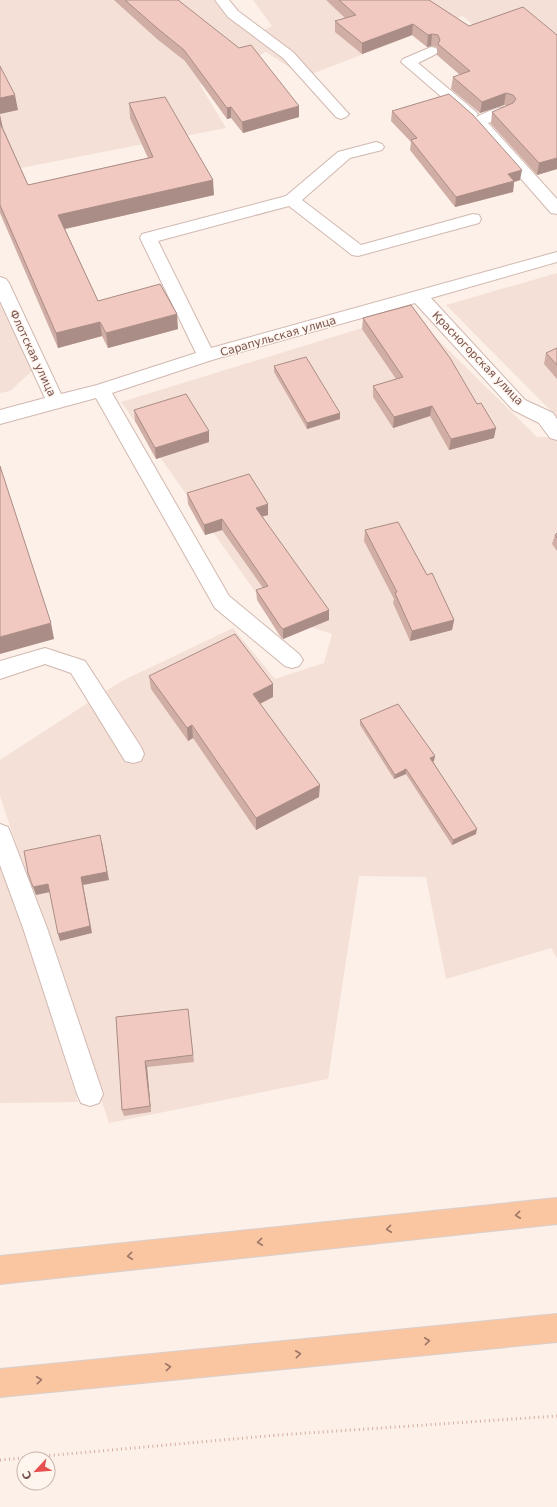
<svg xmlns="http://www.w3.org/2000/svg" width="557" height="1507" viewBox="0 0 557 1507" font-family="'DejaVu Sans',sans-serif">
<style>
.residential{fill:#f4e0d6}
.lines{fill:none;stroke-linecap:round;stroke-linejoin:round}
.minor-casing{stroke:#d1b8b0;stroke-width:2}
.major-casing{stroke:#d9cfcd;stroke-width:2}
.path{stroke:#d7aca2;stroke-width:3;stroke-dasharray:1 3.5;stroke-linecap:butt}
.minor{fill:#fff;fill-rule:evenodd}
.major{fill:#fac6a2;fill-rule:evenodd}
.wall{fill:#d0ada5}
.shaded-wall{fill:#a98d86}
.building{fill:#f2c9c0;stroke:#a98d86}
.oneway{stroke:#9e7566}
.labels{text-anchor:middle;stroke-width:3;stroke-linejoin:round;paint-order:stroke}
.street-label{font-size:11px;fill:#77524c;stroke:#fff5ef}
</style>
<rect width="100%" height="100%" fill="#fcf0e8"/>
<g class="residential">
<polygon points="0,0 213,0 254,35 272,26 253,0 557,0 557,92 500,49 463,16 304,77 266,52 200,85 226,128 0,172"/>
<polygon points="557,273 557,417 446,305"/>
<polygon points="0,304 32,371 10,391 0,393"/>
<polygon points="411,313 537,437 554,437 557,441 557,958 551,948 446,979 426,877 359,876 328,1079 109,1123 0,796 0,760 120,682 233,628 275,679 324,663 332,634 271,614 121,402"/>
<polygon points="0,853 78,1102 0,1103"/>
</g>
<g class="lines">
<g class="minor-casing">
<g id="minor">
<polygon points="215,0 229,0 238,11 293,52 346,111 349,114 346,117 341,119 336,117 283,58 228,17"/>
<path d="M431 47 436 48 438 51 436 54 418 63 475 111 478 114 476 117C486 113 499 105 510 108L513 111 510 114 488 123 557 199V214L551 213 473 124 470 121 472 118 465 117 401 62 403 59Z"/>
<polygon points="376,142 382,144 384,147 382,150 350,158 302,200 361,245 473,214 479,215 481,219 479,223 358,256 352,255 289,206 158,241 211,348 557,252 557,262 431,298 525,400 553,413 557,419 557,440 550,438 539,423 513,410 415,303 212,360 112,393 229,596 299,654 303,660 299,666 292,668 285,666 215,608 96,398 0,424 0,410 45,398 0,301 0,277 6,279 9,283 61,394 97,385 196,353 140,238 142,234 286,196 338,152"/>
<polygon points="45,648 85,661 141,747 144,754 141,761 133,763 125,761 71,673 45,664 0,679 0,661"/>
<polygon points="0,824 8,827 11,834 47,928 103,1094 99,1103 90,1106 81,1103 77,1094 23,928 0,865"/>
</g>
</g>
<g class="major-casing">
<g id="major">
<polygon points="557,1198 557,1224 0,1284 0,1256"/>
<polygon points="557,1314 557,1342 0,1397 0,1369"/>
</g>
</g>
<polyline class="path" points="0,1460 278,1435 557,1416"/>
<use href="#minor" class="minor"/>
<use href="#major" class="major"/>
</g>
<g class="wall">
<polygon points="114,0 178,0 299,117 243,133 231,118 227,119 185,61 157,39"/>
<polygon points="326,0 429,0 469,26 523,7 557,169 537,175 491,124 492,112 507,106 504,105 480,113 451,89 453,77 460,75 437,55 437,47 431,46 427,47 412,35 362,54 335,32 335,21 345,18"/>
<polygon points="129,103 214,195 65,229 98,301 178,329 108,348 102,336 58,348 0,213 0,115 3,128 28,185 148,158 130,118"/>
<polygon points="392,111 520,180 514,182 513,192 455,207 410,150 411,142 391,121"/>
<polygon points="363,318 494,438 449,450 430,416 393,428 373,397 373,386 396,379 362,329"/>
<polygon points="557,348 557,379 544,364 546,353"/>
<polygon points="274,366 340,419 307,429 274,372"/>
<polygon points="134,410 209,442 156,459 135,421"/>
<polygon points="187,493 268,515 262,516 329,620 283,639 280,636 257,600 256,590 263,588 222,530 205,535 188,504"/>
<polygon points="365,530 427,575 454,620 452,630 410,641 393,603 394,599 364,541"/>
<polygon points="557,533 557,551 552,544 555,535"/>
<polygon points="149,676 273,684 273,697 260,704 319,797 256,830 193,738 188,741 151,689"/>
<polygon points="360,720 434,761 433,761 476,834 452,845 406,774 394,779 360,725"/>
<polygon points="188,1009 194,1062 147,1067 151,1112 124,1116 122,1110 116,1017"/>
</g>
<g class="shaded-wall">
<polygon points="413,24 412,35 362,54 362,43"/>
<polygon points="432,34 431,46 427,47 428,35"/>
<polygon points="506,93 504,105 480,113 482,102"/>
<polygon points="15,95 18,110 0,114 0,98"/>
<polygon points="299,106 299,117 243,133 242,122"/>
<polygon points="231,107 231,118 227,119 227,108"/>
<polygon points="0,115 3,130 0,131"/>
<polygon points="557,158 557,169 537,175 539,163"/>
<polygon points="522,170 520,180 514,182 513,192 455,207 456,197 508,174"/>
<polygon points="213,180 214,195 60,230 58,215"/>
<polygon points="177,314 178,329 108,348 106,333"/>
<polygon points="100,322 102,336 58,348 56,333"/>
<polygon points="432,406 430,416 393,428 394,417"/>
<polygon points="340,413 340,419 307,429 307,423"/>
<polygon points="496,428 494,438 449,450 451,439"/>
<polygon points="209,431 209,442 156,459 155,448"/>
<polygon points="268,504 268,515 257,518 256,508"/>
<polygon points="222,519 222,530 205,535 204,525"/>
<polygon points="329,610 329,620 283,639 283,629"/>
<polygon points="454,620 452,630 410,641 412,631"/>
<polygon points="51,623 54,639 0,654 0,637"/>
<polygon points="273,684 273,697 253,707 253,694"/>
<polygon points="192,725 193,738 188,741 187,728"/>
<polygon points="435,756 434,761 430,763 430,758"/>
<polygon points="406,769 406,774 394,779 395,775"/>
<polygon points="320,785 319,797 256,830 256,818"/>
<polygon points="477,829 476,834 452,845 453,840"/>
<polygon points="102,843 109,880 83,885 92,933 60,941 58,934 81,877"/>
<polygon points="48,884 50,892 36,895 33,887"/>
<polygon points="145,1061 147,1067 151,1112 150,1106"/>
</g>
<g class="building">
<polygon points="125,0 178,0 239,48 251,45 299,106 242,122 231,107 227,108 184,50 157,28"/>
<polygon points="339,0 429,0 469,26 523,7 557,35 557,158 539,163 492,112 513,103 516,99 513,95 506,93 482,102 453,77 470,71 438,44 440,40 438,35 432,34 428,35 413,24 362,43 335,21 356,15"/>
<polygon points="0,66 15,95 0,98"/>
<polygon points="449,94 473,115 522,170 508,174 514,181 456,197 411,140 417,138 392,111"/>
<polygon points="165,97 213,180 58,215 98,301 160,284 177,314 106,333 100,322 56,333 0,205 0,123 28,185 153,157 129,103"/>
<polygon points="411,305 450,358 477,404 481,403 496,428 451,439 432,406 394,417 373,386 403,377 363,318"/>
<polygon points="557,348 557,365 546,353"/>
<polygon points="306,357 340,413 307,423 274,366"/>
<polygon points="186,394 209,431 155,448 134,410"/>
<polygon points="0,466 51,623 0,637"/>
<polygon points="249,474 268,504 256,508 329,610 283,629 280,626 256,590 268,586 222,519 204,525 187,493"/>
<polygon points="398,522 427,575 432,573 454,620 412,631 395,593 397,592 365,530"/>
<polygon points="557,533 557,538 555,535"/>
<polygon points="235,634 273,684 253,694 320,785 256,818 192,725 187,728 149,676"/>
<polygon points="398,704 435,756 430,758 477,829 453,840 406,769 395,775 360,720"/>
<polygon points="100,835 107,872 81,877 90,926 58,934 48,884 33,887 28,873 24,851"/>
<polygon points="188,1009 193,1055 145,1061 150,1106 122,1110 116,1017"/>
</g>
<defs><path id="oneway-chevron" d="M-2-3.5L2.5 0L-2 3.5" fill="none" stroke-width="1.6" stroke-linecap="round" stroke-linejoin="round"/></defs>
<g class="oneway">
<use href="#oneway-chevron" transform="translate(518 1215) rotate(174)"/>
<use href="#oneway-chevron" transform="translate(389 1229) rotate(174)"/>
<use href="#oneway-chevron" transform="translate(260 1242) rotate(174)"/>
<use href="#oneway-chevron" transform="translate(130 1256) rotate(174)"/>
<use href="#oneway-chevron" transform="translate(427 1341) rotate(-6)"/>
<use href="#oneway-chevron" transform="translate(298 1354) rotate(-6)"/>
<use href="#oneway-chevron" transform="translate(168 1367) rotate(-6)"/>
<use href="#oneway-chevron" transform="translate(39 1380) rotate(-6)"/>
</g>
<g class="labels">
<g class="street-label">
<text transform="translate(278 336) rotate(-16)" y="4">Сарапульская улица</text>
<text transform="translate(33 353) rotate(65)" y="4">Флотская улица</text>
<text transform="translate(478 358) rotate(46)" y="4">Красногорская улица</text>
</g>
</g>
<g transform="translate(36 1471) rotate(244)"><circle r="19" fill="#fff5ef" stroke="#c9b4ae"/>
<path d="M0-3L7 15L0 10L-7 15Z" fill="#e5504f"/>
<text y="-6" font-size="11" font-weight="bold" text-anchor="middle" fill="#77524c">С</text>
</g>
</svg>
